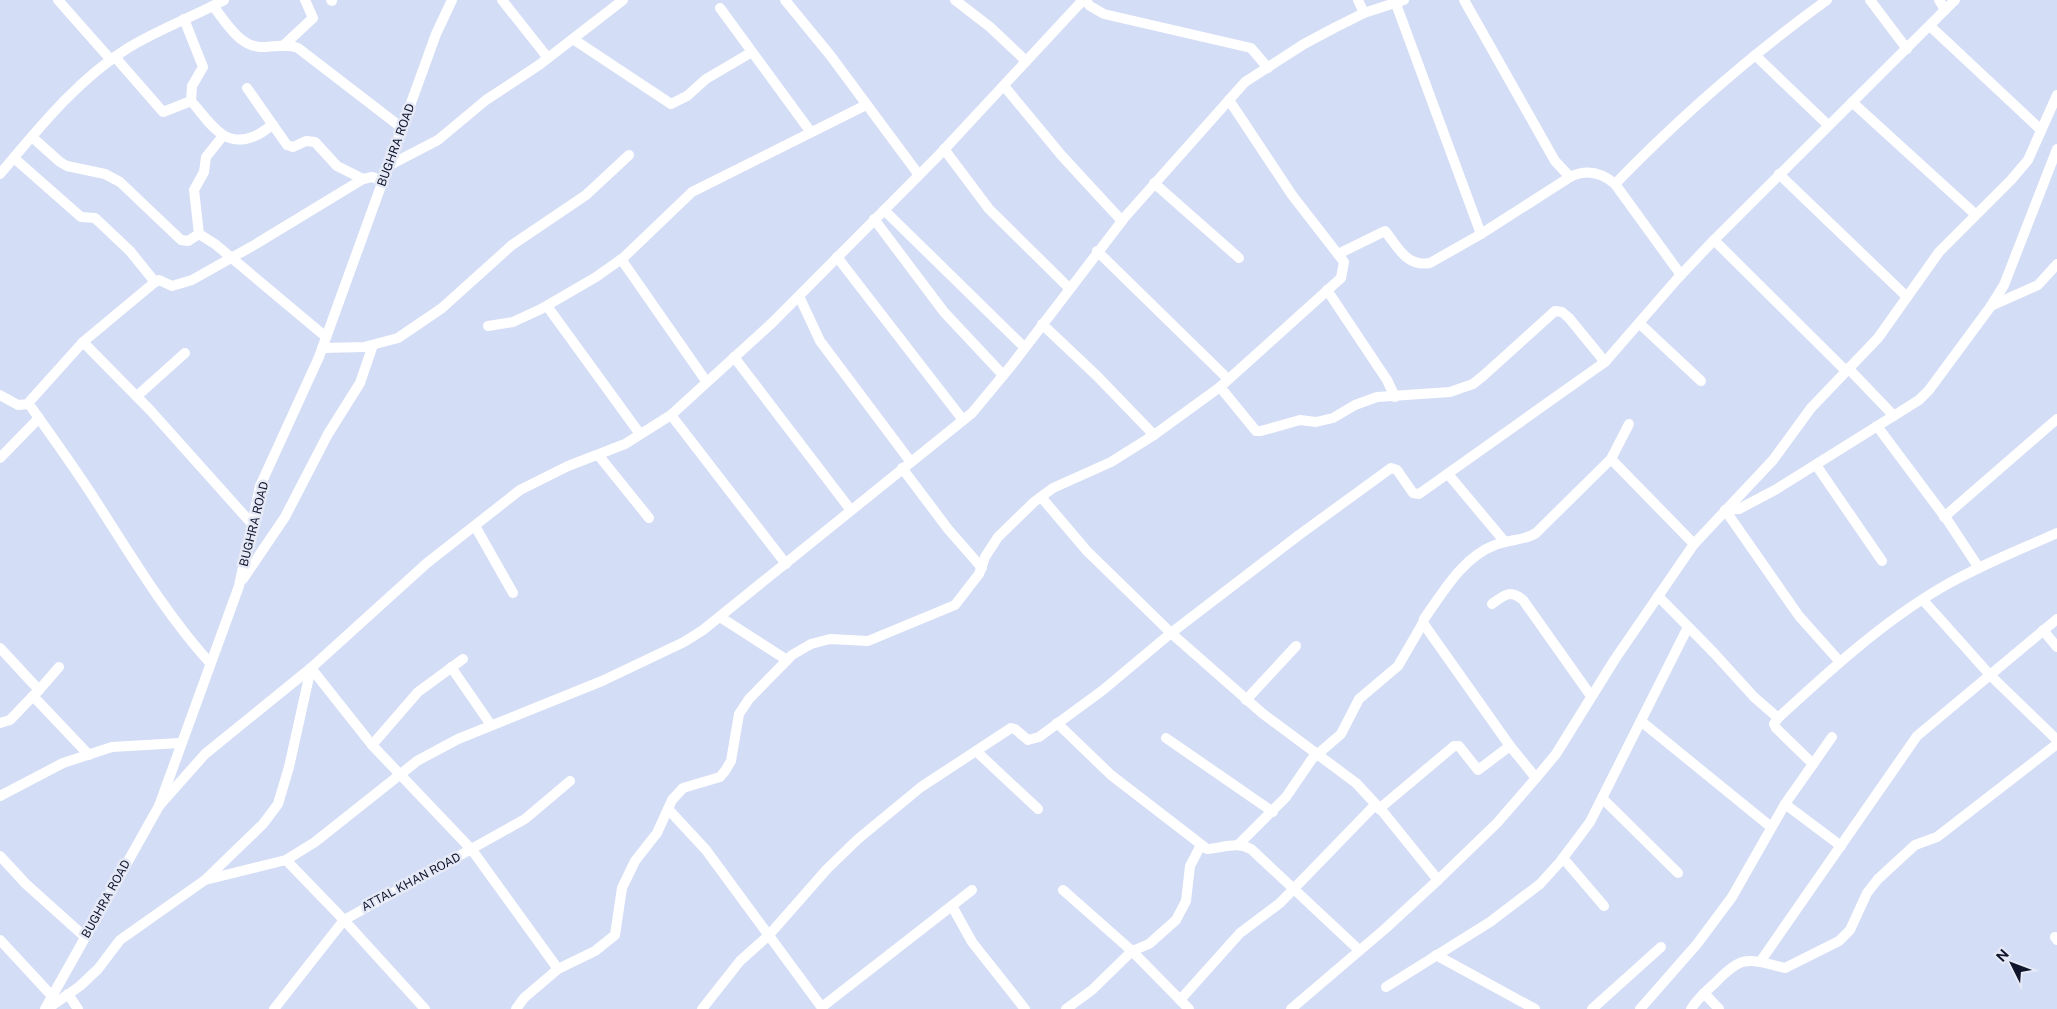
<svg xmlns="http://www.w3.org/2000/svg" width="2057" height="1009" viewBox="0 0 2057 1009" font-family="'Public Sans',sans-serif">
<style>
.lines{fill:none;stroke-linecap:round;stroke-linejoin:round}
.minor{stroke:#fff;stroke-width:10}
.labels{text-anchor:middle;stroke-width:5;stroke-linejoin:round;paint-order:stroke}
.street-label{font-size:12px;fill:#0f152b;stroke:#e6eaf7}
</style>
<rect width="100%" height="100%" fill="#d4ddf6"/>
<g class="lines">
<g class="minor">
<polyline points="58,0 111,60"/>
<polyline points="331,0 332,1"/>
<polyline points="502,0 548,58"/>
<polyline points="785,0 830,55 919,175"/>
<polyline points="955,0 990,27 1026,61"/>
<polyline points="1085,0 1090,6 1104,14 1251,48 1268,68"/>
<polyline points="1358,0 1364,13"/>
<path d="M1464 0 1555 161 1570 177C1586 169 1601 172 1615 184L1681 275"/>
<polyline points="1870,0 1907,49"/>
<polyline points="1939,0 1945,10"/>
<polyline points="1396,4 1481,234"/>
<path d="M213 6C226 22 240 48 263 47 275 47 287 43 298 48L402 128"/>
<polyline points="720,8 810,131"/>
<path d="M184 19 203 67 192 86 191 101C210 122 224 151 257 135 262 133 267 128 273 125"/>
<polyline points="1930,26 2041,130"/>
<polyline points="573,39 671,104 687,96 706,79 752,52"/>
<polyline points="283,46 313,18 305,0"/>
<polyline points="1755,55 1828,125"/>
<polyline points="115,57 163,112 191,101"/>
<polyline points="1004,86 1062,156 1122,221"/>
<polyline points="247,88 287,145 293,147 306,141 315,142 337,166 363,179"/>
<polyline points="1852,102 1975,214"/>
<polyline points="32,137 60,162 67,166 105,174 120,182 181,240 188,241 199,234"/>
<polyline points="222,137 206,157 204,172 194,190 199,234 215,244 326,337"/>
<polyline points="944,149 989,209 1069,288"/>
<polyline points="14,158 81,217 95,218 130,251 155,282"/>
<polyline points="388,166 438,140 486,100 539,65 623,0"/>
<path d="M0 174C39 128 77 80 128 48 159 29 193 17 224 0"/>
<polyline points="1779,174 1907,297"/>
<polyline points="1154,183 1239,258"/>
<path d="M1615 184C1680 117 1751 55 1827 0"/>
<polyline points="884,210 1024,347"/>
<polyline points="874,219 944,312 1003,375"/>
<polyline points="1714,240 1845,370"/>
<polyline points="1097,251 1228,379"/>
<path d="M1338 254 1385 231C1398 247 1406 267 1430 263L1481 234 1570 177"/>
<polyline points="837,257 963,420"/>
<polyline points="621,259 706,381"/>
<polyline points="1327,290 1387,380 1395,397"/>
<polyline points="799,296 820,341 910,461"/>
<polyline points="547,306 640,434"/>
<polyline points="1991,306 2038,285 2057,264"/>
<polyline points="1639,323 1701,381"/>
<polyline points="1042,324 1097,376 1154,435"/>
<polyline points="488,326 513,322 541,309 596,277 623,258 692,192 866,105"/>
<polyline points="83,342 150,410 252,524"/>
<polyline points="322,348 364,347 398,338 442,308 512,245 586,195 629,155"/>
<polyline points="734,357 850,509"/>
<polyline points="1848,368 1894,416"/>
<polyline points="1220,387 1256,431 1261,431 1300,420 1316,422 1333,418 1355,405 1377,397 1450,392 1473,384 1483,376 1555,311 1562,312 1569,318 1605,362"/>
<polyline points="0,395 18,405 29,404"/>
<polyline points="137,396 185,353"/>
<polyline points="671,415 786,564"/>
<polyline points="1877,426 1948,521 1979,568"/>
<polyline points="599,456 649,518"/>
<polyline points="0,458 39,418"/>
<polyline points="1611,459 1629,424"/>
<polyline points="1816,465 1882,561"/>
<polyline points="902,468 948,529 982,568"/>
<polyline points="1448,474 1505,542"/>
<polyline points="1041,497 1087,551 1171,633 1262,713 1356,783 1383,812 1438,880"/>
<polyline points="1725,510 1739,509 1775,490 1919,400 1929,390 1991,306 2004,285 2057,149"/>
<polyline points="1725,510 1799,616 1840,662"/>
<polyline points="1944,517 2057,419"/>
<polyline points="475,526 513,593"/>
<polyline points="243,579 285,517 328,434 360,383 373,345"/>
<polyline points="1658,596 1714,653 1754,697 1778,718"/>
<polyline points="1923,600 1990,675 2057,740"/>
<path d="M1492 604C1504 595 1510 589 1523 600L1591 696"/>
<polyline points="720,617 787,660"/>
<polyline points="2043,630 2057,647"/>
<polyline points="0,648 39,690 33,696 89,755"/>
<path d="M210 663C164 612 129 552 92 495 72 464 50 434 29 404L30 401 83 342 155 282 159 280 172 286 192 280 256 244 363 179 372 177 383 181"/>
<polyline points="451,667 491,725"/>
<polyline points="311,668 372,745 472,850 558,969"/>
<polyline points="39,690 59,667"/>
<polyline points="1246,700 1296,646"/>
<polyline points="1642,722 1771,827"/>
<polyline points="0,723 10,720 33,696"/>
<path d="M1057 723 1111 775 1207 849C1223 848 1236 841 1251 849L1359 950"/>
<polyline points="1166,738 1273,812"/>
<polyline points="372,745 418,692 463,659"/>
<polyline points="976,751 1038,809"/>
<path d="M1813 764 1776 728 1774 724 1778 718C1828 672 1880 624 1939 589 1976 567 2017 551 2057 533"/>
<path d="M1536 778 1510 746 1423 623 1424 619C1443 592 1463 557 1495 545 1509 539 1524 541 1536 533L1611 459 1694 544"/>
<polyline points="0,796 63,763 112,747 180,743"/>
<polyline points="1602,798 1678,873"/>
<polyline points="1785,804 1841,846"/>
<polyline points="159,806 205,754 311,668 427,563 520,490 568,466 625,444 671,415 772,323 940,154 1083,0"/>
<polyline points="668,809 706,850 823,1009"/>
<polyline points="1379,809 1454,746 1459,746 1478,770 1510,746"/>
<polyline points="1238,845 1286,797 1312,759 1341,734 1359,699 1398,666 1423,623"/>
<polyline points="0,856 26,884 85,937"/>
<polyline points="1563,858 1604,906"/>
<polyline points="286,860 344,920 425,1009"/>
<polyline points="205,880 286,860 315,842 417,761 458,739 602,681 684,642 703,630 972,413 1011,366 1125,217 1245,82 1304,44 1336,27 1364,13 1404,0"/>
<polyline points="1063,890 1132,951 1189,1009"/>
<polyline points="952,906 972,942 1025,1009"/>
<polyline points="2055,937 2057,940"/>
<polyline points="0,940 52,996"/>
<polyline points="1436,955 1535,1009"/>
<polyline points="1760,962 1917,736 2057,619"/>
<polyline points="1386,987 1490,922 1540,884 1560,862 1590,822 1688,627"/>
<polyline points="1704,993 1719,1009"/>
<polyline points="68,994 78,1009"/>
<polyline points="1180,1000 1240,933 1280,903 1375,805"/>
<polyline points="822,1007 972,890"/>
<polyline points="45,1009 159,806 239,586 260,486 319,357 436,34 452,0"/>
<polyline points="47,1009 80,986 98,969 120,940 205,880 263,824 278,804 289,767 311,668"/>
<polyline points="274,1009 344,920 525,819 570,781"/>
<polyline points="516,1009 524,998 558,969 595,951 615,935 622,888 635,861 657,833 672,800 683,788 720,777 725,771 731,761 739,714 749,699 792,655 811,644 830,639 868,641 955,605 979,574 985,557 998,537 1034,502 1053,488 1111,462 1154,435 1220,387 1341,278 1344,262 1292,195 1229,100"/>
<polyline points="702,1009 740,961 769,935 827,869 858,839 921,787 1011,728 1015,729 1028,740 1039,737 1103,690 1171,633 1299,535 1391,468 1397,470 1413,493 1419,494 1605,362 1678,278 1714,240 1955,0"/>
<polyline points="1066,1009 1092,990 1132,951 1149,944 1176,920 1186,901 1190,866 1201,845"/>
<polyline points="1291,1009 1386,928 1438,880 1497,823 1536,778 1556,754 1615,659 1694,544 1773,460 1811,408 1878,338 1939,252 2011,180 2028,160 2057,95"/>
<polyline points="1592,1009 1661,947"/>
<polyline points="1640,1009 1697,944 1732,897 1785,804 1832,737"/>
<path d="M1691 1009C1697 999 1706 991 1715 983 1743 954 1748 959 1785 968L1839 941 1850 930 1867 893 1878 879 1915 845 1937 837 2057 744"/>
</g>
</g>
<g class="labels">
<g class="street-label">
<text transform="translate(396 145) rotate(-70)" y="4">BUGHRA ROAD</text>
<text transform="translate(254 524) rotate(-76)" y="4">BUGHRA ROAD</text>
<text transform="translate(411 882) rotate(-28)" y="4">ATTAL KHAN ROAD</text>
<text transform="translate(106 899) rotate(-61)" y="4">BUGHRA ROAD</text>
</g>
</g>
<g transform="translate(2012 964) rotate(312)" stroke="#e6eaf7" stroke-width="4" paint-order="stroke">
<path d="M0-4L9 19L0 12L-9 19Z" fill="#0f152b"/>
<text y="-8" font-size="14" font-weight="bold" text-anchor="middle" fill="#0f152b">N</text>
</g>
</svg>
